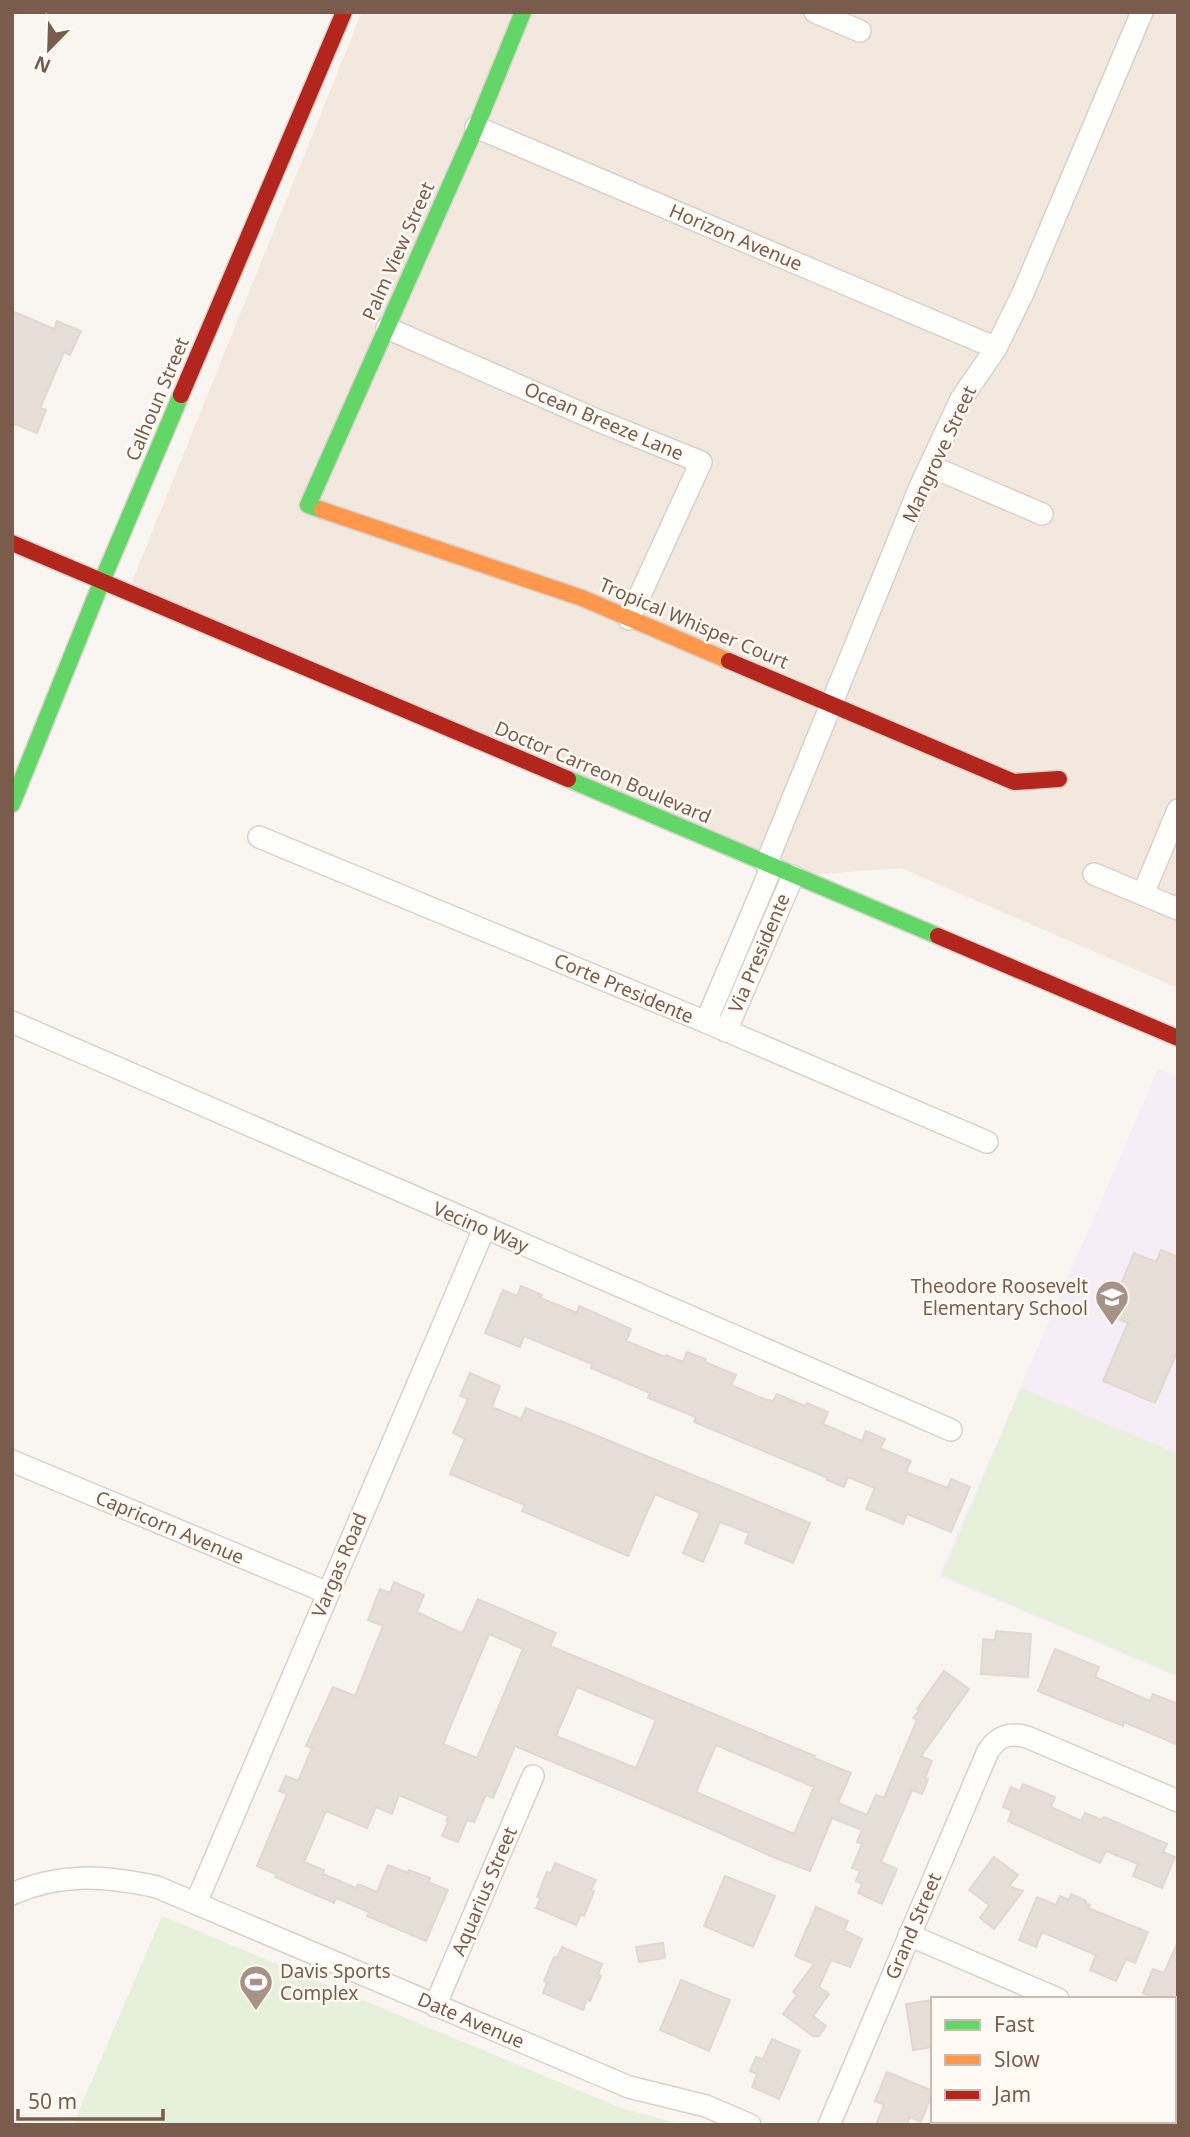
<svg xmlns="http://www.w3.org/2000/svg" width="1190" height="2137" viewBox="0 0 1190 2137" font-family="'Noto Sans',sans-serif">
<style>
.residential{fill:#f2e8de}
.education{fill:#f6eef6}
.green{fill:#e7f0db}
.building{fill:#e6ded7;stroke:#e2d8d2;stroke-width:2;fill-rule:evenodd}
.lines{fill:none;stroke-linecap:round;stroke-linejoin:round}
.street-casing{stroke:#d7d1cb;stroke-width:24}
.fast-casing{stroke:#d9d2cb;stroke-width:19}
.slow-casing{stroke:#d9d2cb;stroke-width:19}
.jam-casing{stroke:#d9d2cb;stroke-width:19}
.street{stroke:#fefefd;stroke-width:21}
.fast{stroke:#63d668;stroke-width:16}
.slow{stroke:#ff974d;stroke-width:16}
.jam{stroke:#b3261e;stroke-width:16}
.labels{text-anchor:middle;stroke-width:5;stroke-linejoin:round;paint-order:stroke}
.street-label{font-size:19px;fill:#7a5c4d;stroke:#fffaf3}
.poi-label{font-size:19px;fill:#7a5c4d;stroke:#fffaf3;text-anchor:end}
</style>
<rect width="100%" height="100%" fill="#f9f5f0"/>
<polygon class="residential" points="362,12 1178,12 1178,988 901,868 793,876 128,592"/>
<polygon class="education" points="1158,1069 1178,1077 1178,1677 939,1576"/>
<g class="green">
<polygon points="1021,1388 1178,1454 1178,1676 942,1575"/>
<polygon points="162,1916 621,2108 684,2125 73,2125"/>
</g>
<g class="building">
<polygon points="12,311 54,329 57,321 81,331 70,355 64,352 40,408 46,410 37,433 12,423"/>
<polygon points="1161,1250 1178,1257 1178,1350 1155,1403 1103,1381 1128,1323 1108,1315 1134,1253 1156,1262"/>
<polygon points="521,1286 542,1295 541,1298 577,1313 579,1306 631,1329 626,1341 665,1357 666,1355 683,1362 687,1352 706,1359 705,1362 736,1375 731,1385 764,1399 773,1401 777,1394 805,1406 807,1403 828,1412 823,1424 862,1441 866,1431 885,1439 880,1448 911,1461 906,1472 948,1488 951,1479 970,1487 951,1532 907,1514 903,1524 866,1509 875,1488 848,1477 844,1487 827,1480 828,1478 694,1422 696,1417 648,1398 650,1393 591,1368 592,1364 524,1336 520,1347 485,1333 503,1290 517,1296"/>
<polygon points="470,1373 500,1386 492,1407 521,1419 526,1408 561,1422 561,1421 810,1523 793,1563 745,1543 749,1533 720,1522 703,1562 683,1553 700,1513 655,1494 628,1556 522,1511 525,1505 450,1474 465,1439 453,1433 468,1399 460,1396"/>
<path d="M394 1582 424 1595 417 1612 459 1632H463L478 1599 556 1633 550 1646 815 1756 814 1758 851 1773 838 1803 867 1815 876 1795 884 1798 917 1720 913 1718 919 1711 917 1709 944 1671 969 1689 921 1756 932 1761 925 1778 928 1779 922 1794 912 1790 881 1862 897 1869 882 1904 858 1893 862 1884 856 1881 860 1871 852 1868 862 1844 857 1842 862 1830 832 1818 810 1871 773 1857 695 1822 515 1746 493 1798 486 1795 474 1822 467 1820 458 1842 442 1836 448 1822 446 1821 448 1816 399 1795 392 1814 376 1807 367 1828 326 1811 304 1862 324 1870 323 1874 356 1888 358 1884 377 1892 388 1865 408 1873 409 1870 430 1878 428 1882 448 1890 426 1941 367 1916 369 1912 336 1898 334 1903 275 1877 276 1874 257 1866 287 1794 279 1791 286 1776 298 1781 312 1748 306 1746 333 1687 355 1696 383 1626 368 1620 380 1589 390 1593ZM489 1634 523 1649 477 1758 443 1744ZM577 1687 656 1720 636 1768 556 1736ZM716 1745 814 1787 794 1834 696 1792Z"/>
<polygon points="996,1631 1031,1634 1028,1677 981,1674 983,1639 995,1640"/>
<polygon points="1055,1649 1099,1667 1095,1677 1150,1701 1153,1694 1178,1704 1178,1745 1124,1722 1123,1726 1038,1691"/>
<polygon points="1023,1784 1055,1797 1051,1807 1081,1821 1085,1813 1102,1820 1104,1817 1167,1844 1163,1852 1175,1857 1162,1888 1133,1876 1138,1864 1106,1851 1100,1863 1008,1821 1012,1811 1003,1807 1011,1787 1020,1791"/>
<polygon points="994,1857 1018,1875 1009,1886 1023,1891 994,1929 980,1918 989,1905 969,1890"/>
<polygon points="555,1863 596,1880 591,1890 594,1891 584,1916 581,1914 576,1925 536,1908 541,1898 537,1897 547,1872 551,1873"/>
<polygon points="725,1876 775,1896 753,1947 704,1926"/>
<polygon points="1071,1894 1086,1901 1085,1903 1090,1905 1088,1908 1148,1932 1135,1963 1126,1959 1116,1981 1090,1970 1096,1955 1042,1932 1036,1947 1019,1940 1037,1897 1056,1905 1060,1896 1069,1900"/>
<polygon points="816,1907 848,1921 844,1930 862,1939 850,1967 831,1960 819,1987 829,1994 813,2016 826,2026 819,2036 813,2036 783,2014 797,1995 793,1992 814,1964 795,1956"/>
<polygon points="1178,1942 1178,1999 1157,1999 1143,1993 1153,1969 1164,1973"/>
<polygon points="663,1943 665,1958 639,1962 636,1947"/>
<polygon points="562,1947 602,1964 598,1974 601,1976 590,2001 587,1999 583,2010 543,1993 547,1983 544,1981 554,1957 557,1958"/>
<polygon points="681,1980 730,2000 709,2051 660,2030"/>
<polygon points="933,2000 933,2047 913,2050 906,2004"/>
<polygon points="772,2039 800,2051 779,2099 752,2087 757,2074 750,2071 756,2057 763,2059"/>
<polygon points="887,2072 933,2091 921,2122 910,2117 907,2125 876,2125 884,2105 875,2101"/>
</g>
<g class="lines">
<g class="street-casing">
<g id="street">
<polyline points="815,12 860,31"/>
<polyline points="476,127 996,348"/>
<polyline points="387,328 599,421 701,462 629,619"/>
<polyline points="930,466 1042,514"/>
<polyline points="259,837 706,1022 987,1142"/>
<polyline points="766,864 920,487 961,399 996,348 1023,293 1142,12"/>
<polyline points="1094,874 1178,909"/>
<polyline points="1143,894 1178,810"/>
<polyline points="12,1022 951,1430"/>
<polyline points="706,1022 772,866"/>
<polyline points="726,1031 793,876"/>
<polyline points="12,1461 328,1593"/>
<path d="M12 1894C62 1872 106 1876 157 1887L629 2087 706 2106 750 2125"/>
<polyline points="196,1903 484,1229"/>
<polyline points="909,1935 1058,1999"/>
<polyline points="435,2006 533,1776"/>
<polyline points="1174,2048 1178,2050"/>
<path d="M829 2125 988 1751C998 1736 1010 1732 1027 1737L1178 1801"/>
</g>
</g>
<g class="fast-casing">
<g id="fast">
<polyline points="322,510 308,505 476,127 523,12"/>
<polyline points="568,779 938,936"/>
<polyline points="12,804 102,581 181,395"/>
</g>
</g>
<g class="slow-casing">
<polyline id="slow" points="322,510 582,598 729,661"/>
</g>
<g class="jam-casing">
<g id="jam">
<polyline points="181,395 344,12"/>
<polyline points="12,543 568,779"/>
<polyline points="729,661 1014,782 1059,779"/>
<polyline points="938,936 1178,1038"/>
</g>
</g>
<use href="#street" class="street"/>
<use href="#fast" class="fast"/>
<use href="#slow" class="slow"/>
<use href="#jam" class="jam"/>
</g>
<defs>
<g id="school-pin" transform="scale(1.75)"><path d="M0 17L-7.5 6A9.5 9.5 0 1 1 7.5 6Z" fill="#a69286" stroke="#fffaf3"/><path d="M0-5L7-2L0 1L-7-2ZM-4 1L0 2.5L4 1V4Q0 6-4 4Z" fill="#fff"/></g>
<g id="stadium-pin" transform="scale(1.75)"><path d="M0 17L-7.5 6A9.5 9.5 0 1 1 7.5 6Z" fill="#a69286" stroke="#fffaf3"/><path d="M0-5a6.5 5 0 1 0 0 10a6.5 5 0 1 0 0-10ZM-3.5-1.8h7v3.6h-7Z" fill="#fff"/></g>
</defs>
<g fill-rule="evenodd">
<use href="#school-pin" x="1112" y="1297"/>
<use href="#stadium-pin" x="256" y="1982"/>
</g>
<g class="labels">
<g class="street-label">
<text transform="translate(736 237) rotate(23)" y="7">Horizon Avenue</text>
<text transform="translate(398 251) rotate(-66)" y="7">Palm View Street</text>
<text transform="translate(157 399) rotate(-67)" y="7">Calhoun Street</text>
<text transform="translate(604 421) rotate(23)" y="7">Ocean Breeze Lane</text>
<text transform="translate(939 454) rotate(-65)" y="7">Mangrove Street</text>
<text transform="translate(694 623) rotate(23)" y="7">Tropical Whisper Court</text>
<text transform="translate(603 772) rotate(23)" y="7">Doctor Carreon Boulevard</text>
<text transform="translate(759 953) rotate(-67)" y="7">Via Presidente</text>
<text transform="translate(624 988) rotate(23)" y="7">Corte Presidente</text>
<text transform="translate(481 1227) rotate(23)" y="7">Vecino Way</text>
<text transform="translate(170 1527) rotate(23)" y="7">Capricorn Avenue</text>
<text transform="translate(339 1565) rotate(-67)" y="7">Vargas Road</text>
<text transform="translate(484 1891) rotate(-67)" y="7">Aquarius Street</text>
<text transform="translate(913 1926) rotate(-67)" y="7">Grand Street</text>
<text transform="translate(471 2020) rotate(23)" y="7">Date Avenue</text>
</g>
<g class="poi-label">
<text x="1088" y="1293">Theodore Roosevelt<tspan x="1088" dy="22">Elementary School</tspan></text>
<text x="280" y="1978" text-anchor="start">Davis Sports<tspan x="280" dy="22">Complex</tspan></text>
</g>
</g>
<rect width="1190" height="2137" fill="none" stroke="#7a5c4d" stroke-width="28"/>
<rect x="931" y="1997" width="245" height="126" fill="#fffaf3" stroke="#cabbb1" stroke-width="2"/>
<rect x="945" y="2020" width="35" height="10" fill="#63d668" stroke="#cabbb1" stroke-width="2"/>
<text x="994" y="2032" font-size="21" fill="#7a5c4d">Fast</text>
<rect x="945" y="2055" width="35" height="10" fill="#ff974d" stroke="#cabbb1" stroke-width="2"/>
<text x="994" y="2067" font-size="21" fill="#7a5c4d">Slow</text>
<rect x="945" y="2090" width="35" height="10" fill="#b3261e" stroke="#cabbb1" stroke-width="2"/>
<text x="994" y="2102" font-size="21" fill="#7a5c4d">Jam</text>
<g transform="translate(49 49) rotate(203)" stroke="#fffaf3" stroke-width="5" paint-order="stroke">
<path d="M0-5L12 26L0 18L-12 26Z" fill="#7a5c4d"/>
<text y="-10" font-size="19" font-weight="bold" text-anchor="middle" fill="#7a5c4d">N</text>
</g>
<path d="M18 2109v10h145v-10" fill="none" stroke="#7a5c4d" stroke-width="3.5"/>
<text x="28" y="2109" font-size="21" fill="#7a5c4d" stroke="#fffaf3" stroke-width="5" paint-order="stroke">50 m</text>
</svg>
